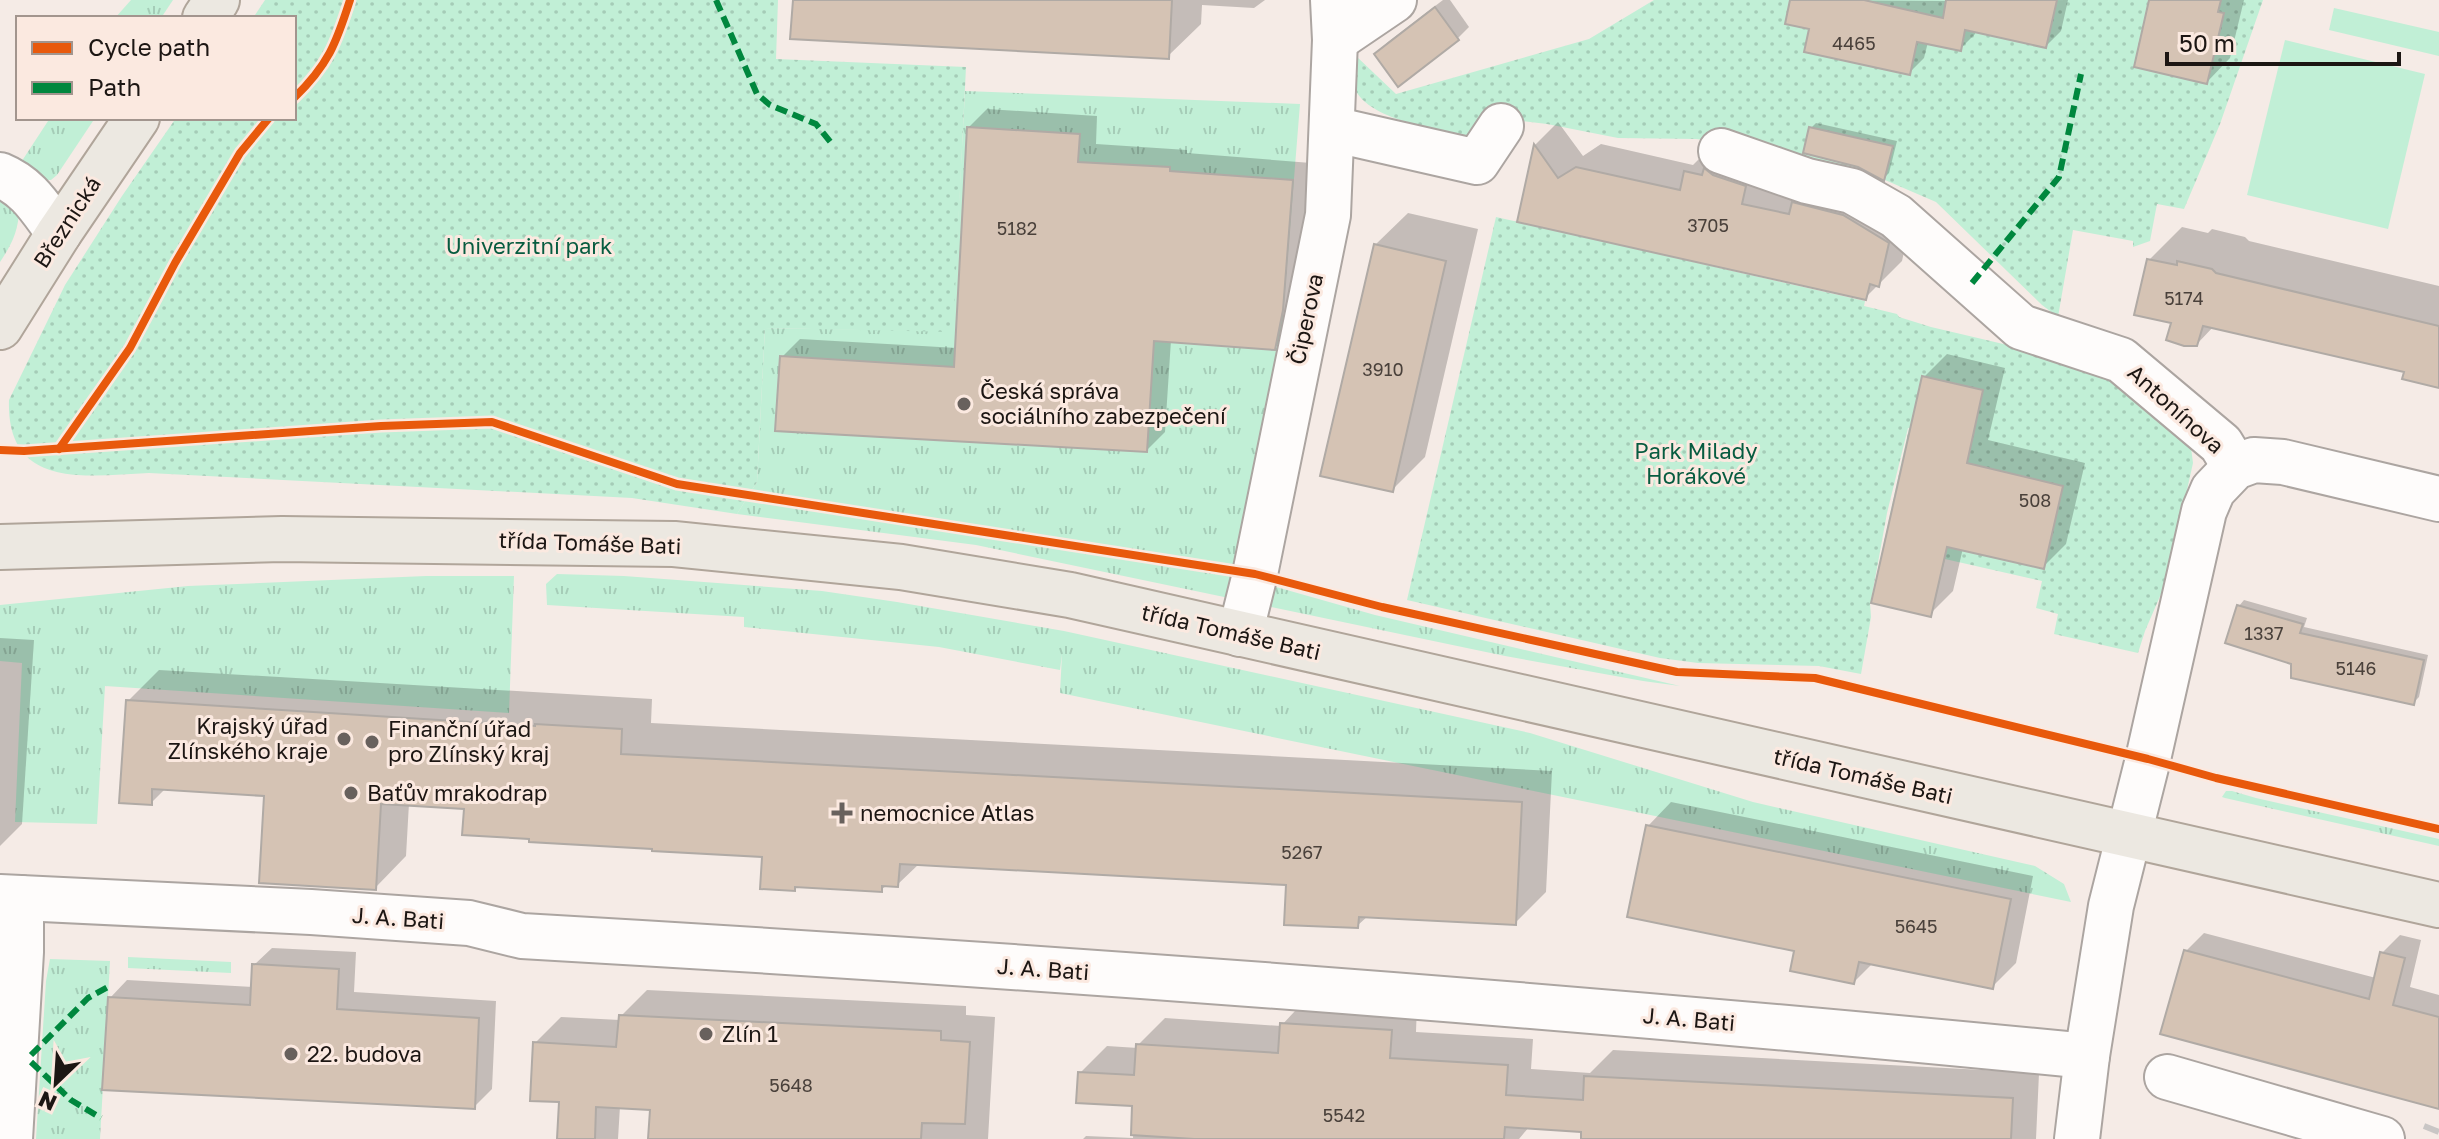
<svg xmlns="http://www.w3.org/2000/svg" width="2439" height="1139" viewBox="0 0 2439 1139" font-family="'Golos Text',sans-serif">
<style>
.grass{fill:url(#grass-tufts)}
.park{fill:url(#park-dots);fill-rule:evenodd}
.garden{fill:#c1efd6}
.shadow{fill:#0003}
.building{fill:#d5c3b4;stroke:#b0aaa5;stroke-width:2}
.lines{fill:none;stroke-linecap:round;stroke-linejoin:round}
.minor-casing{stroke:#aca5a1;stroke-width:48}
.major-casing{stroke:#b0a59a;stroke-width:48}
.minor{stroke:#fefcfb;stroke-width:44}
.major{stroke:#ece8e1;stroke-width:44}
.rail{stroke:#c9c6c5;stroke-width:6;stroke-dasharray:16 8;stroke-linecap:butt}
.quiet{stroke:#00873e;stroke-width:6;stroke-dasharray:12 6;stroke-linecap:butt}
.cycleway-casing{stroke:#fbe9e0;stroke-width:13}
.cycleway{stroke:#e8590c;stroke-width:8}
.poi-dot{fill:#68615d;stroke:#fbe9e0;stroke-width:3}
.labels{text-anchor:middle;stroke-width:6;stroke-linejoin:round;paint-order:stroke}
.number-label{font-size:18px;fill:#4a413b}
.street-label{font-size:22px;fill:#1c1613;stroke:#fbe9e0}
.park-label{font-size:22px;fill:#075c40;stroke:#fbe9e0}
.poi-label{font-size:22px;fill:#1c1613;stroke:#fbe9e0;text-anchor:start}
</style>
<defs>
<pattern id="grass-tufts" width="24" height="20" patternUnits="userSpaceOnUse" patternTransform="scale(2)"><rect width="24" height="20" fill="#c1efd6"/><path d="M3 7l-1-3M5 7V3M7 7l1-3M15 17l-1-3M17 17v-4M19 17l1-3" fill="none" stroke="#a5ccb7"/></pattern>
<pattern id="park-dots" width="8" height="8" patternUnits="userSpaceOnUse" patternTransform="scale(2)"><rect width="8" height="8" fill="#c1efd6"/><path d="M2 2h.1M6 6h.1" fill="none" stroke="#a5ccb7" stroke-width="1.8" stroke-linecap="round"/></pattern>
</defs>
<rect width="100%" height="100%" fill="#f5ebe6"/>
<g class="grass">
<polygon points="131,0 173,0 161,18 115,18"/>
<polygon points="965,91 1300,104 1279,365 1269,585 1375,615 1680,686 1643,681 1505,656 976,545 737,514 757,482 765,328 952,331"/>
<polygon points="50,118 95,118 57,175 51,180 41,180 16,170"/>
<path d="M0 194 19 208C19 230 12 244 0 262Z"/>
<polygon points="557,574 624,576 822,591 897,602 1064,631 1530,733 1753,802 2035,866 2064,884 2071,902 1060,693 1062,654 1060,670 939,647 744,627 744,617 547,605 546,584"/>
<polygon points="426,576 514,576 509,713 105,686 97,824 15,822 22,663 0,661 0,605 188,586"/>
<polygon points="2226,791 2232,791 2256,798 2439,839 2439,846 2225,798 2222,797"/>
<polygon points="128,957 231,962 231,973 128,968"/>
<polygon points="50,959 110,961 100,1139 36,1139 46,981"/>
</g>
<g class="park">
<path d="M265 0H778L776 59 966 67 953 332 765 328 757 482 737 514 632 498 149 473C87 476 6 490 9 400L65 285 122 196 176 118H294V18H253Z"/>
<path d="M1654 0H2263L2220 124 2184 209 2157 204 2150 241 2133 247V241L2073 230 2058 317 2042 305 1936 202 1885 180 1801 161 1756 146 1696 139 1618 138 1547 124 1497 118 1470 136C1438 129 1358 120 1352 80 1351 74 1355 63 1356 56L1396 94 1589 39Z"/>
<path d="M1496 217 1865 301 1864 306 1897 314 1899 317 1931 327 2016 347 2125 383 2189 432 2193 463 2167 580 2145 631 2138 653 2054 634 2058 614 2036 608 2042 581 1945 559 1931 617 1870 603 1871 617 1861 674 1819 666 1698 663 1660 658 1407 600ZM1908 428H1909L1871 601 1887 513Z"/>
</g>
<g class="garden">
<polygon points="2334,8 2439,32 2439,56 2329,30"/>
<polygon points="2285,40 2425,74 2388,229 2247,195"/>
</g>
<g class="shadow">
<polygon points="795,0 1265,0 1254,8 1202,5 1201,24 1168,56"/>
<polygon points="1443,0 1450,0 1469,27 1457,39 1376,54 1388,42"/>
<polygon points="1792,0 1948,1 2068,0 2061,31 2046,46 1976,30 1975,34 1960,49 1928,42 1924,58 1909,73 1812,28"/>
<polygon points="2151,0 2244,0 2230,58 2207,82"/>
<polygon points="987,109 1097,116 1096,144 1187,150 1187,153 1311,163 1301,290 1293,329 1274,348 1171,340 1165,432 1147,450 782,357 800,339 957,348 969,127"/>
<polygon points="1558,122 1583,156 1601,144 1693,165 1710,148 1911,219 1902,261 1865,298 1519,220 1535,145"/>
<polygon points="1816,123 1897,141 1889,173 1884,178 1811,128"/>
<polygon points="1408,213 1478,229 1425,457 1392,490 1375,245"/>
<polygon points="2182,227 2208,233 2212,229 2245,237 2249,241 2439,286 2439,386 2406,370 2214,326 2197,344 2173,322 2149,260"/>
<polygon points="1947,354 2005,368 1988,440 2085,463 2066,544 2043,567 1963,548 1953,591 1930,614 1924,377"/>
<polygon points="2244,600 2307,618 2304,627 2428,655 2419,697 2413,703 2293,662 2239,606"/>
<polygon points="0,638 34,640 22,824 0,846"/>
<polygon points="159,670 652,699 651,723 1552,771 1546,892 1515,923 1369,915 1357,926 1288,883 920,863 897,885 887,885 881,890 797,886 794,889 764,855 466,807 409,803 406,856 375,888 266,794 166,788 151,803 128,701"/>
<polygon points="1671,802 2033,876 2016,963 1992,987 1873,963 1854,982 1797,949 1648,826"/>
<polygon points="2204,933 2376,978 2382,953 2400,935 2421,940 2410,987 2439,995 2439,1107 2186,951"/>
<polygon points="272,948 356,952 354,992 496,1001 492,1089 474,1107 110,998 127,980 253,987 254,965"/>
<polygon points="647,990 966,1006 966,1015 995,1017 988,1139 650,1139 652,1108 620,1106 618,1139 559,1139 561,1100 535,1043 561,1017 620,1020 621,1016"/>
<polygon points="1308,997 1417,1004 1416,1032 1533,1039 1531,1069 1590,1073 1613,1050 2039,1073 2036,1139 1583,1139 1583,1130 1529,1127 1519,1139 1083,1139 1086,1136 1133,1138 1135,1104 1080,1073 1107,1046 1138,1048 1138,1045 1165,1018 1281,1026"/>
</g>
<g class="building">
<polygon points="793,0 1172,0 1169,59 790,39"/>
<polygon points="1790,0 1864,0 1943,18 1946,0 2057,0 2046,48 1965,30 1961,51 1917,42 1910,75 1804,52 1809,29 1785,24"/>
<polygon points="2149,0 2221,0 2218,12 2224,13 2207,84 2134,67"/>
<polygon points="1435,7 1459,40 1398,87 1374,54"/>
<polygon points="967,127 1080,134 1078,162 1170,167 1170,171 1293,180 1283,310 1275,350 1154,341 1147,452 775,431 780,356 954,367"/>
<polygon points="1809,127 1893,146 1884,181 1858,167 1803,153"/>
<polygon points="1534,144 1558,178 1576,167 1680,190 1684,171 1702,175 1704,168 1713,175 1746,186 1742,204 1789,214 1792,202 1843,215 1889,243 1879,287 1870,284 1866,300 1517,222"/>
<polygon points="1374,244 1446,261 1393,492 1320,476"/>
<polygon points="2147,259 2177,265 2177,261 2212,269 2216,273 2439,326 2439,388 2402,379 2404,372 2203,326 2197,346 2184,346 2166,340 2171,323 2134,315"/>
<polygon points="1922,376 1983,390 1967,463 2063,486 2044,569 1947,547 1931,617 1871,603"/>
<polygon points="2237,605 2303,624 2300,633 2424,660 2414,705 2291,678 2291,664 2225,643"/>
<polygon points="126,700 535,726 535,724 622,729 621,754 1522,802 1516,925 1359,917 1358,928 1284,925 1286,885 900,864 898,887 882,886 882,892 795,887 795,891 760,889 762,857 652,851 652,849 529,842 529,839 462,835 464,809 381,804 376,890 259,883 264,796 152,789 152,805 119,803"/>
<polygon points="1646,825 2011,899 1993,989 1859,962 1854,984 1790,971 1794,951 1627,917"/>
<polygon points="2184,950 2369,999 2380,952 2405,958 2393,1005 2439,1017 2439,1109 2160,1034"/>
<polygon points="252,964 339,969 337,1009 479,1018 475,1109 102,1090 108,997 250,1005"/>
<polygon points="619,1015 941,1031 941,1040 970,1042 965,1124 922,1123 921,1139 648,1139 650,1110 596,1107 595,1139 557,1139 559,1102 530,1101 533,1042 616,1047"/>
<polygon points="1280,1023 1392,1030 1390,1058 1508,1065 1506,1095 1583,1100 1584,1076 2013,1098 2011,1139 1581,1139 1581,1132 1505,1127 1504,1139 1194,1139 1131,1135 1132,1106 1076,1103 1078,1072 1134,1075 1136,1044 1278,1053"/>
</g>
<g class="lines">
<g class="minor-casing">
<g id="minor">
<polyline points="1335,40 1394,0"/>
<polyline points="1332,129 1477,162 1501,126"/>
<polyline points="1721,151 1807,181 1852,191 1896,216 2021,327 2121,360 2221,444 2235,467"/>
<path d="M0 175C29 187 40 208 59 233"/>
<polyline points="1240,634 1255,574 1328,215 1335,40 1333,0"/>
<path d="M0 897 311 912 469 923 522 936C1044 966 1566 1005 2087 1056"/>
<polyline points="2167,1077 2382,1139"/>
<polyline points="10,1139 21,952 21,898"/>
<polyline points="2077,1139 2087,1056 2111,906 2148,759 2204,511 2213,490 2235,467 2254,460 2283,462 2439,499"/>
</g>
</g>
<g class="major-casing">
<g id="major">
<polyline points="205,18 217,0"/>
<polyline points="0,327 59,233 137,118"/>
<polyline points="0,547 282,539 674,544 901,567 1070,595 2439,905"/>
</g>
</g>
<use href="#minor" class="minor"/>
<use href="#major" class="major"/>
<polyline class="rail" points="2424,1126 2439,1132"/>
<g class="quiet">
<polyline points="716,0 757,94 770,105 816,124 832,144"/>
<polyline points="1972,283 2059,177 2081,74"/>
<polyline points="31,1055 88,998 108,987"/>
<polyline points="31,1062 71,1100 101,1118"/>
</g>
<g class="cycleway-casing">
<g id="cycleway">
<path d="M294 98C328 65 336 44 350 0"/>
<polyline points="59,449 130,348 175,263 240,153 269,118"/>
<polyline points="0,450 24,451 381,426 492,422 677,484 1255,574 1382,607 1677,672 1815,678 2148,759 2216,778 2439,829"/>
</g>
</g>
<use href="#cycleway" class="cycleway"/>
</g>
<g class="poi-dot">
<circle cx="964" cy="404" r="8"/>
<circle cx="344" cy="739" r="8"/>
<circle cx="372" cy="742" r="8"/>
<circle cx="351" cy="793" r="8"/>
<path d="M838 801h8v8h8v8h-8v8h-8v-8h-8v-8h8z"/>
<circle cx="706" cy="1034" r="8"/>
<circle cx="291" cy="1054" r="8"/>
</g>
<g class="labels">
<g class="number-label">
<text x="1854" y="50">4465</text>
<text x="1708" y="232">3705</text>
<text x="1017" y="235">5182</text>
<text x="2184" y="305">5174</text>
<text x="1383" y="376">3910</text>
<text x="2035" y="507">508</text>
<text x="2264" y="640">1337</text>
<text x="2356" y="675">5146</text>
<text x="1302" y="859">5267</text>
<text x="1916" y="933">5645</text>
<text x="791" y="1092">5648</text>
<text x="1344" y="1122">5542</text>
</g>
<g class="street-label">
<text transform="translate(67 222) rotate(-57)" y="8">Březnická</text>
<text transform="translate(1306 319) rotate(-78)" y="8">Čiperova</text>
<text transform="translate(2176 409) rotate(42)" y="8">Antonínova</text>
<text transform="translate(590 543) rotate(2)" y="8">třída Tomáše Bati</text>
<text transform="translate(1231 632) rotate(13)" y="8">třída Tomáše Bati</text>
<text transform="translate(1863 776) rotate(13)" y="8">třída Tomáše Bati</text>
<text transform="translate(398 918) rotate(4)" y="8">J. A. Bati</text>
<text transform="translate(1043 969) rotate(4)" y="8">J. A. Bati</text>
<text transform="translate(1689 1019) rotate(5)" y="8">J. A. Bati</text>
</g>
<g class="park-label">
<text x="529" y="254">Univerzitní park</text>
<text x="1696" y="459">Park Milady<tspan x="1696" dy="25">Horákové</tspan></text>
</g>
<g class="poi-label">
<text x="980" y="399">Česká správa<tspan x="980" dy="25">sociálního zabezpečení</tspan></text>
<text x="328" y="734" text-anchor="end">Krajský úřad<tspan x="328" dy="25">Zlínského kraje</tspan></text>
<text x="388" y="737">Finanční úřad<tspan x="388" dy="25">pro Zlínský kraj</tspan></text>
<text x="367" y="801">Baťův mrakodrap</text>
<text x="860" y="821">nemocnice Atlas</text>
<text x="722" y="1042">Zlín 1</text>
<text x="307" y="1062">22. budova</text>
</g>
</g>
<rect x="16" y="16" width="280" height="104" fill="#fbe9e0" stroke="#a2958e" stroke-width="2"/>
<rect x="32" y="42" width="40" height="12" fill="#e8590c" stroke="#a2958e" stroke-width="2"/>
<text x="88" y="56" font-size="24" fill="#1c1613">Cycle path</text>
<rect x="32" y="82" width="40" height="12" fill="#00873e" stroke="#a2958e" stroke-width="2"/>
<text x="88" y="96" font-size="24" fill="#1c1613">Path</text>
<g transform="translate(56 1083) rotate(205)" stroke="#fbe9e0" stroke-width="6" paint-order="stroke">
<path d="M0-6L14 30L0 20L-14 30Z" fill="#1c1613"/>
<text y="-12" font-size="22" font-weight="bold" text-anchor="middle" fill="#1c1613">N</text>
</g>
<path d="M2167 52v12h232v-12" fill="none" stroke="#1c1613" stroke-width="4"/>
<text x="2179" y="52" font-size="24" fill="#1c1613" stroke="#fbe9e0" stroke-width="6" paint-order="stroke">50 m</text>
</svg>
